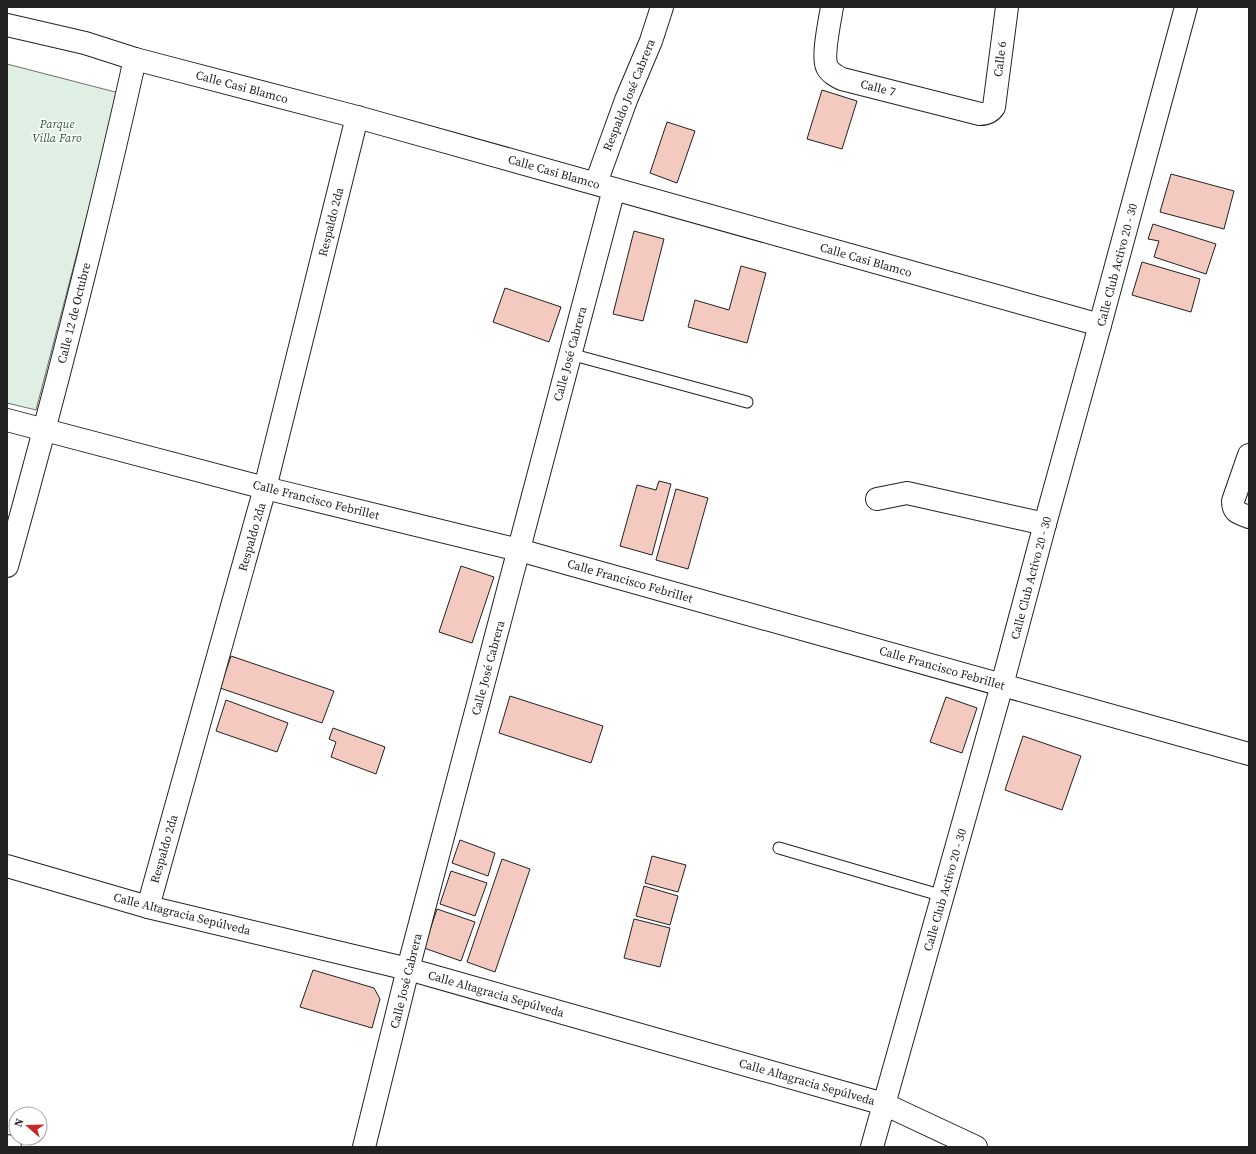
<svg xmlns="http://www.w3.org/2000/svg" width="1256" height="1154" viewBox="0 0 1256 1154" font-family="'Source Serif 4',serif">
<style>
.green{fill:#e0efe3;stroke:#6f6f6f}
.building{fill:#f3c9c0;stroke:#222}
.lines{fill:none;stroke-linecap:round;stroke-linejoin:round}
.service-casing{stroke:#222;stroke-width:13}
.minor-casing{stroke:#222;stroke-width:24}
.service{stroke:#fff;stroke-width:11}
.minor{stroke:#fff;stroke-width:22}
.labels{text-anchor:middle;stroke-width:3;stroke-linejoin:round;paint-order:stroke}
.street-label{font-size:12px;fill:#222;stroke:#fff}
.park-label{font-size:12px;font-style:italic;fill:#2f5e38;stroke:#fff}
</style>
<rect width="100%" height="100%" fill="#fff"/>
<polygon class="green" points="7,64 119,93 36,410 7,403"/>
<g class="building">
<polygon points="822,90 857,101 842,149 807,139"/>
<polygon points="667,122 695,131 677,183 650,173"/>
<polygon points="1171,174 1234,191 1224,229 1160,212"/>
<polygon points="1153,224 1216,244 1206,274 1154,257 1159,241 1148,239"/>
<polygon points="634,231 664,239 643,321 613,314"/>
<polygon points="1142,262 1200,279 1191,312 1132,295"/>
<polygon points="741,266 766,273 747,343 688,327 695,300 729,310"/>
<polygon points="505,288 561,307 549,342 493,322"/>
<polygon points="659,481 671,484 652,555 620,546 637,485 656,490"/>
<polygon points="676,489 708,498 688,569 656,560"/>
<polygon points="461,566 494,577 472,643 439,632"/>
<polygon points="231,656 334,691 322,723 220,688"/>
<polygon points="510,696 603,726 591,763 499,733"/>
<polygon points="946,697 977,708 962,753 930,742"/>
<polygon points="226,700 288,723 277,752 216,731"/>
<polygon points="333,728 385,747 376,774 331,757 336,742 329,739"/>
<polygon points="1023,736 1081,756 1062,810 1005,790"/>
<polygon points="460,840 495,853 488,876 452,863"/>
<polygon points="652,856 686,865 678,892 645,883"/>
<polygon points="502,859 530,869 495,972 467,962"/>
<polygon points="451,871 487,883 475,916 440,904"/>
<polygon points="644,886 678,896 670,925 636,916"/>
<polygon points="437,909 475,922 461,961 424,948"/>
<polygon points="634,919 670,928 660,967 624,958"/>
<polygon points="313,970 374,988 380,999 372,1028 300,1007"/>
</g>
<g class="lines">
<g class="service-casing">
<g id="service">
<polyline points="570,354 747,402"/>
<polyline points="779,848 943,896"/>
</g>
</g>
<g class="minor-casing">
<g id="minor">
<path d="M832 7C830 20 822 56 827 67 830 73 836 76 842 79L980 114C986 114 990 113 994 107L1007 7"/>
<polyline points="7,25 85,43 135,59 357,117 1100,325"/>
<polyline points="596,183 626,100 651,41 662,7"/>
<polyline points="7,420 265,488 519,550 1249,754"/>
<path d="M1249 455 1233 501C1233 513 1239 513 1249 517"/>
<polyline points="877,499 907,493 1045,524"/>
<path d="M7 566C54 398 97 229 135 59"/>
<polyline points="7,866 148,907 408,969 884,1104 976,1147"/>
<polyline points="148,907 265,488 357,117"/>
<polyline points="7,1146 10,1147"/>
<polyline points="364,1147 408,969 614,189"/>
<polyline points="872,1147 1002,685 1045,524 1100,325 1186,7"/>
</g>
</g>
<use href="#service" class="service"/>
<use href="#minor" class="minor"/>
</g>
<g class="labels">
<g class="street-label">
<text transform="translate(1000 59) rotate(-83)" y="4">Calle 6</text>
<text transform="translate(242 87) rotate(15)" y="4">Calle Casi Blamco</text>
<text transform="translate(878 88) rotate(14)" y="4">Calle 7</text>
<text transform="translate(629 95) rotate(-68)" y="4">Respaldo José Cabrera</text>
<text transform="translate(554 172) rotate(16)" y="4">Calle Casi Blamco</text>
<text transform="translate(331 222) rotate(-76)" y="4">Respaldo 2da</text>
<text transform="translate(866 260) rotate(16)" y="4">Calle Casi Blamco</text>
<text transform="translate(1117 265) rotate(-75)" y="4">Calle Club Activo 20 - 30</text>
<text transform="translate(74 313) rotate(-76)" y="4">Calle 12 de Octubre</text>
<text transform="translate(570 354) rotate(-75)" y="4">Calle José Cabrera</text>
<text transform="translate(316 500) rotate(14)" y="4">Calle Francisco Febrillet</text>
<text transform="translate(252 537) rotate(-74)" y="4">Respaldo 2da</text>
<text transform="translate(1031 578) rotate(-75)" y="4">Calle Club Activo 20 - 30</text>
<text transform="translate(630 581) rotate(16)" y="4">Calle Francisco Febrillet</text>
<text transform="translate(488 668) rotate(-75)" y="4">Calle José Cabrera</text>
<text transform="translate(942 668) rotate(16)" y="4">Calle Francisco Febrillet</text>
<text transform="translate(164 849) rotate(-74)" y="4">Respaldo 2da</text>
<text transform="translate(945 890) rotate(-74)" y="4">Calle Club Activo 20 - 30</text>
<text transform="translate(182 914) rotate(14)" y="4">Calle Altagracia Sepúlveda</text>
<text transform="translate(406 981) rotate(-76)" y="4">Calle José Cabrera</text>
<text transform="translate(496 994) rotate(16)" y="4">Calle Altagracia Sepúlveda</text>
<text transform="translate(807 1082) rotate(16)" y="4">Calle Altagracia Sepúlveda</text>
</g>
<g class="park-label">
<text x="57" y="128">Parque<tspan x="57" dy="14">Villa Faro</tspan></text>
</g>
</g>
<rect width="1256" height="1154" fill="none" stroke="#222222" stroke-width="16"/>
<g transform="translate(28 1126) rotate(290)"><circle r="19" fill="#ffffff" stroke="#a7a7a7"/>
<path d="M0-3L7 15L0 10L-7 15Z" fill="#c62828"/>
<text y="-6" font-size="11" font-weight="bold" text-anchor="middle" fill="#222222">N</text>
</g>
</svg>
